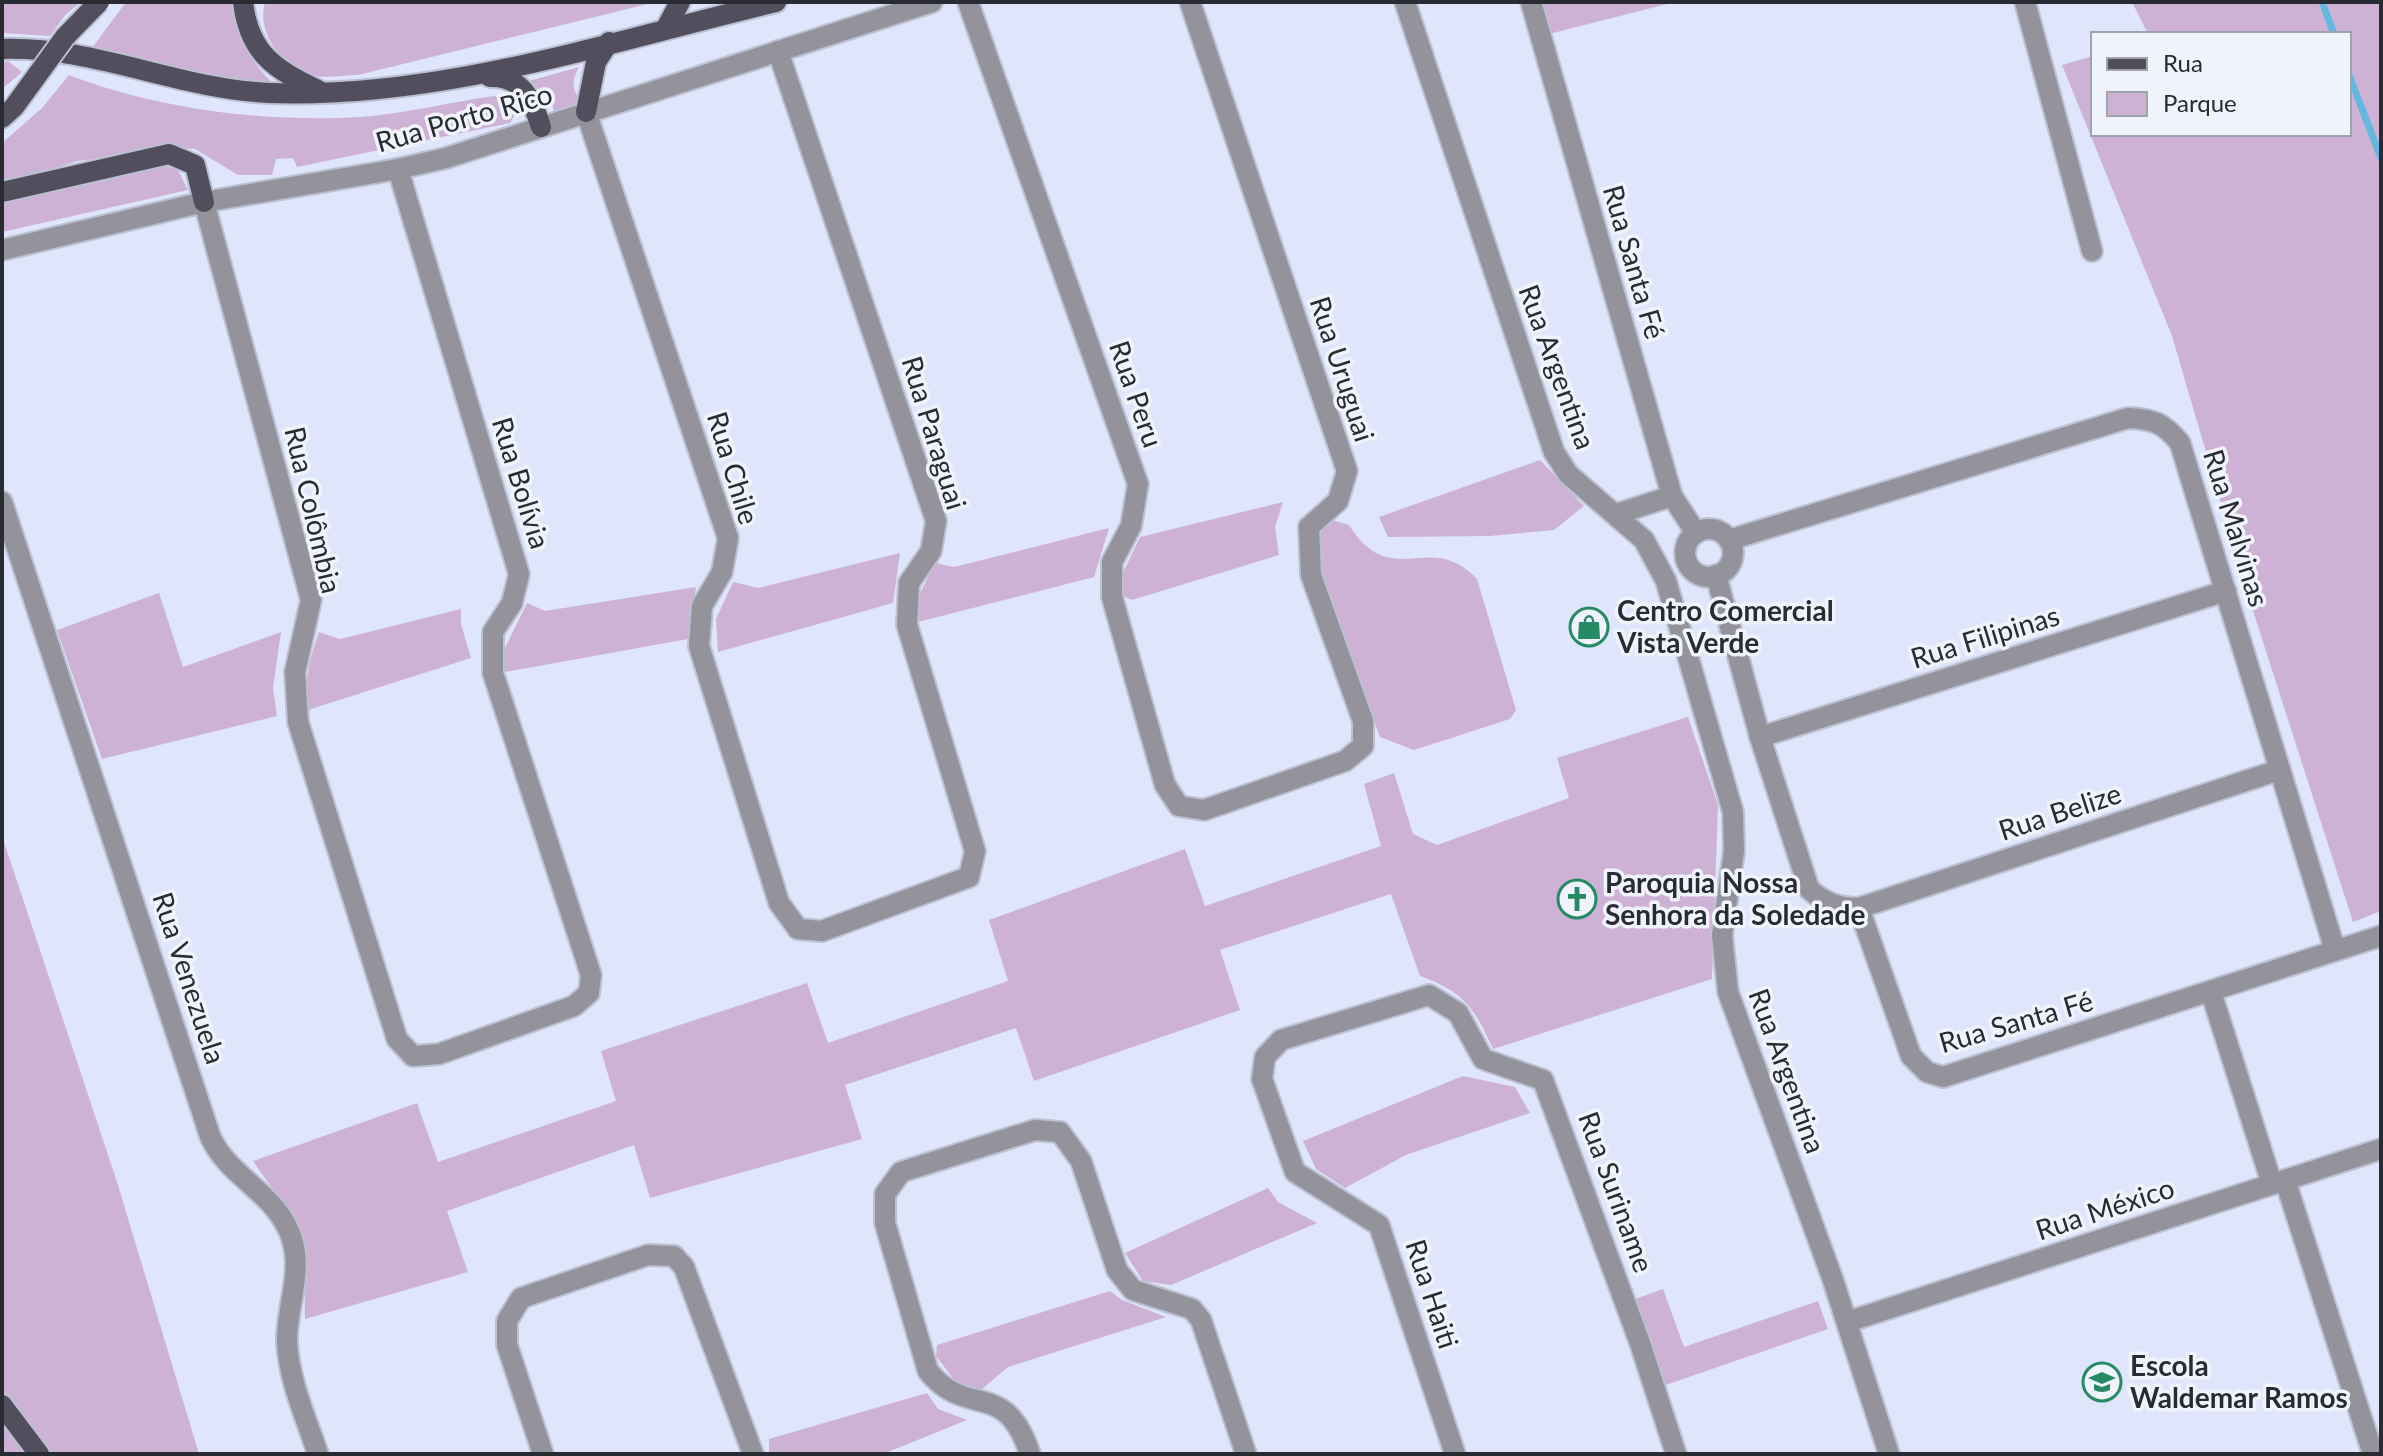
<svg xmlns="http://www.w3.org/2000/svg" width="2383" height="1456" viewBox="0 0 2383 1456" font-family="Lato,sans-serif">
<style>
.green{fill:#ceb2d6}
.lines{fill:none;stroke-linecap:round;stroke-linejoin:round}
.stream{stroke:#64b8de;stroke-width:7}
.minor-casing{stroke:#bbc0d3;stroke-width:24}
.primary-casing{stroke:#bbc0d3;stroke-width:24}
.minor{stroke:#94929b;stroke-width:20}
.primary{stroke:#524e5e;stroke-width:20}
.primary-bridge-casing{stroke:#bbc0d3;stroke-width:24;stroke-linecap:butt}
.primary-bridge{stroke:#524e5e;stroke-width:20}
.labels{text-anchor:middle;stroke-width:7;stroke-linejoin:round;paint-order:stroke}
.street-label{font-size:28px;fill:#292b33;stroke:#f1f3fc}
.poi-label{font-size:28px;font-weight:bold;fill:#292b33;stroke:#f1f3fc;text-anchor:start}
</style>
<rect width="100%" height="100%" fill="#dfe5fb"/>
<g class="green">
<polygon points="2,2 81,2 66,14 50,36 2,33"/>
<path d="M126 2H234C237 35 252 69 280 88L267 89 89 52Z"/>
<path d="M265 2H656L358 75C345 75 325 79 313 75 283 66 256 35 265 2Z"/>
<polygon points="1534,2 1675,2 1541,36"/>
<polygon points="2132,2 2381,2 2381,911 2353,922 2247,592 2172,336 2062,65 2093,56 2093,134 2349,134 2349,34 2148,34"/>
<polygon points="8,61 22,72 2,89 2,63"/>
<path d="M579 67C571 81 572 89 581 102L554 112 551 101 529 81Z"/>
<path d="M69 75C156 109 268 123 360 117 405 114 449 102 494 96L512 99 519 108 510 123 297 167 293 158 276 159 272 175H238L195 149 173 148 78 161 2 184V143L42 108Z"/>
<polygon points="162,165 178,170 188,190 2,232 2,201"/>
<polygon points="1540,460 1584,506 1554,530 1490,536 1388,537 1379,517"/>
<polygon points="1283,502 1275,527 1279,555 1132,600 1123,596 1120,579 1140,537"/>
<path d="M1332 520 1349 525C1392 593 1429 528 1477 579L1516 710 1510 719 1414 750 1380 737 1316 564V535Z"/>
<polygon points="1109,528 1094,577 918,622 918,597 935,563 954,567"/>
<polygon points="900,553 893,603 718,652 716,619 733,582 758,588"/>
<polygon points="696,587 688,639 505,672 503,652 527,603 545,611"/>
<polygon points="159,593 183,667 281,632 273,688 277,716 102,759 57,630"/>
<path d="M461 609V624L471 658 308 710C304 682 309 659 319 632L340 639Z"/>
<path d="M1688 717 1718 805 1712 979 1493 1049C1474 1007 1464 992 1420 976L1391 894 1220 950 1240 1010 1034 1081 1016 1028 845 1085 862 1139 650 1198 634 1145 447 1211 468 1272 305 1319 304 1255 281 1201 253 1161 417 1103 438 1162 616 1101 601 1051 807 983 828 1043 1008 981 989 920 1185 849 1205 906 1381 846 1364 784 1394 773 1413 834 1437 845 1569 798 1557 758Z"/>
<polygon points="2,836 117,1182 199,1454 2,1454"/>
<polygon points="1463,1076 1515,1087 1530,1113 1406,1155 1345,1188 1316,1169 1303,1141"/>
<polygon points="1268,1188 1278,1202 1317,1223 1171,1285 1143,1281 1125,1253"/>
<polygon points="1663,1289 1684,1347 1818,1301 1828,1329 1660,1387 1630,1301"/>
<polygon points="1110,1291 1122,1300 1166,1317 1008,1367 981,1390 955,1381 936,1356 937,1345"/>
<polygon points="927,1393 938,1409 967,1420 883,1454 769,1454 769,1439"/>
</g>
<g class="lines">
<g class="stream">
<polyline points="2322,2 2334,34"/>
<polyline points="2349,75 2381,158"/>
</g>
<g class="minor-casing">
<g id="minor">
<polyline points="968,2 1138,484 1131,526 1112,562 1112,597 1165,785 1179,806 1204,810 1345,761 1363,746 1363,721 1311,575 1309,527 1338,501 1347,471 1190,2"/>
<polyline points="1405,2 1554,452 1568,474 1644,540 1666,581 1733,812 1734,851 1722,935 1728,992 1833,1280 1889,1454"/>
<polyline points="1531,2 1672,496 1696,533"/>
<polyline points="2025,2 2092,251"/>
<polyline points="586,112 728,538 722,572 702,606 699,646 779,903 798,929 822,931 969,877 975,851 907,625 909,583 931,551 936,521 778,51"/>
<polyline points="204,202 311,600 295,672 298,722 397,1039 413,1056 439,1054 574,1006 589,993 591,975 493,673 493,632 512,603 519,574 398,169"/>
<polyline points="2,250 204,202 398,169 446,158 932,2"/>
<path d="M2 502 210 1136C228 1178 278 1193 292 1239 303 1274 286 1308 287 1342 289 1381 306 1418 318 1454"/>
<polyline points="1617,514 1672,496"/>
<circle cx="1709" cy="553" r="24"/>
<path d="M1729 540 2128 418C2153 419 2164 423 2180 443L2335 950"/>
<path d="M1716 575 1760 737 1809 889C1825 903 1838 908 1859 908L2279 770"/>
<polyline points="1760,737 2226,591"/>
<polyline points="1859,908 1911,1056 1927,1072 1943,1077 2381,936"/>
<polyline points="2211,992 2272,1184"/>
<polyline points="2285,1180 2373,1454"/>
<polyline points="1847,1322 2381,1149"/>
<polyline points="543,1454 507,1345 507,1321 521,1298 648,1255 674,1256 684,1267 753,1454"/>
<path d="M1030 1454C1005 1377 967 1420 928 1371L885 1223V1194L901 1172 1035 1130 1060 1132 1081 1161 1117 1270 1133 1290 1192 1309 1201 1320 1246 1454"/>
<polyline points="1455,1454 1379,1225 1295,1172 1262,1079 1265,1057 1281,1040 1429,995 1458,1013 1483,1059 1543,1080 1640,1343 1676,1454"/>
</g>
</g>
<g class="primary-casing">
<g id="primary">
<path d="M243 2C249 53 274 69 318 90"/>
<polyline points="666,28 680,2"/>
<path d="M2 49C94 46 178 89 270 93 442 99 611 41 776 2"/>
<path d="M490 77C521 75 533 101 541 127"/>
<polyline points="586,112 596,62 609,42"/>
<polyline points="2,118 14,107"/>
<polyline points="2,192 169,154 195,165 204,202"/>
<polyline points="2,1405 39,1454"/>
</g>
</g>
<use href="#minor" class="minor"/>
<use href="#primary" class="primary"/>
<g class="primary-bridge-casing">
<polyline id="primary-bridge" points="14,107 65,37 99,2"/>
</g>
<use href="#primary-bridge" class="primary-bridge"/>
</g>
<defs>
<g id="shop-ring" transform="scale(2)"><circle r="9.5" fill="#f1f3fc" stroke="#268a64" stroke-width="1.5"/><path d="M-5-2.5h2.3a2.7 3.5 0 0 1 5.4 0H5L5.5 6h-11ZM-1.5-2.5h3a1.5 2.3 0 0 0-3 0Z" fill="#268a64"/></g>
<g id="church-ring" transform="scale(2)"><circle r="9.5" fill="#f1f3fc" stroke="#268a64" stroke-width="1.5"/><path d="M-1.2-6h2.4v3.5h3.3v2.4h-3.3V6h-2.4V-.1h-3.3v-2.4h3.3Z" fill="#268a64"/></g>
<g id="school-ring" transform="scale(2)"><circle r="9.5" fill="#f1f3fc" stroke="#268a64" stroke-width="1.5"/><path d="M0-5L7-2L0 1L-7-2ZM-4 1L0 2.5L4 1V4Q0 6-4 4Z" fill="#268a64"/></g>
</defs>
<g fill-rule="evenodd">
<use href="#shop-ring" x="1589" y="627"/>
<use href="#church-ring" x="1577" y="899"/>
<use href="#school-ring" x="2102" y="1382"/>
</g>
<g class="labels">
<g class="street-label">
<text transform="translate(464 118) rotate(-16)" y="10">Rua Porto Rico</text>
<text transform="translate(1634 262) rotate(74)" y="10">Rua Santa Fé</text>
<text transform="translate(1557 367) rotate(70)" y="10">Rua Argentina</text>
<text transform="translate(1342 369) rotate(72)" y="10">Rua Uruguai</text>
<text transform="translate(1136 394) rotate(71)" y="10">Rua Peru</text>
<text transform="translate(934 433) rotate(73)" y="10">Rua Paraguai</text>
<text transform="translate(733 468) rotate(73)" y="10">Rua Chile</text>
<text transform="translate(521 483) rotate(73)" y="10">Rua Bolívia</text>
<text transform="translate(313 510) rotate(77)" y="10">Rua Colômbia</text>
<text transform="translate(2236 528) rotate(73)" y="10">Rua Malvinas</text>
<text transform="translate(1985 637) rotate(-17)" y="10">Rua Filipinas</text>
<text transform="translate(2060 812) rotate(-18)" y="10">Rua Belize</text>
<text transform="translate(189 978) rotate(72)" y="10">Rua Venezuela</text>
<text transform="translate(2016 1022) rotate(-16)" y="10">Rua Santa Fé</text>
<text transform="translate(1787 1071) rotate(70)" y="10">Rua Argentina</text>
<text transform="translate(1616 1192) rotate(70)" y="10">Rua Suriname</text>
<text transform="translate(2105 1209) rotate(-18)" y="10">Rua México</text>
<text transform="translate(1432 1294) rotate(72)" y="10">Rua Haiti</text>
</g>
<g class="poi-label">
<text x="1617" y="621">Centro Comercial<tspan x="1617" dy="32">Vista Verde</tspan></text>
<text x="1605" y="893">Paroquia Nossa<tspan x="1605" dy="32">Senhora da Soledade</tspan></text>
<text x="2130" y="1376">Escola<tspan x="2130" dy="32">Waldemar Ramos</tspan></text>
</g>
</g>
<rect width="2383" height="1456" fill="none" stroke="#292b33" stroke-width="8"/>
<rect x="2091" y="32" width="260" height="104" fill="#f1f3fc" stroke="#a1a3ac" stroke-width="2"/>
<rect x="2107" y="58" width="40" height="12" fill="#524e5e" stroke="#a1a3ac" stroke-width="2"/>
<text x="2163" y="72" font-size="24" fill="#292b33">Rua</text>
<rect x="2107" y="92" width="40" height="24" fill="#ceb2d6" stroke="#a1a3ac" stroke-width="2"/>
<text x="2163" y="112" font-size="24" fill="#292b33">Parque</text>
</svg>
